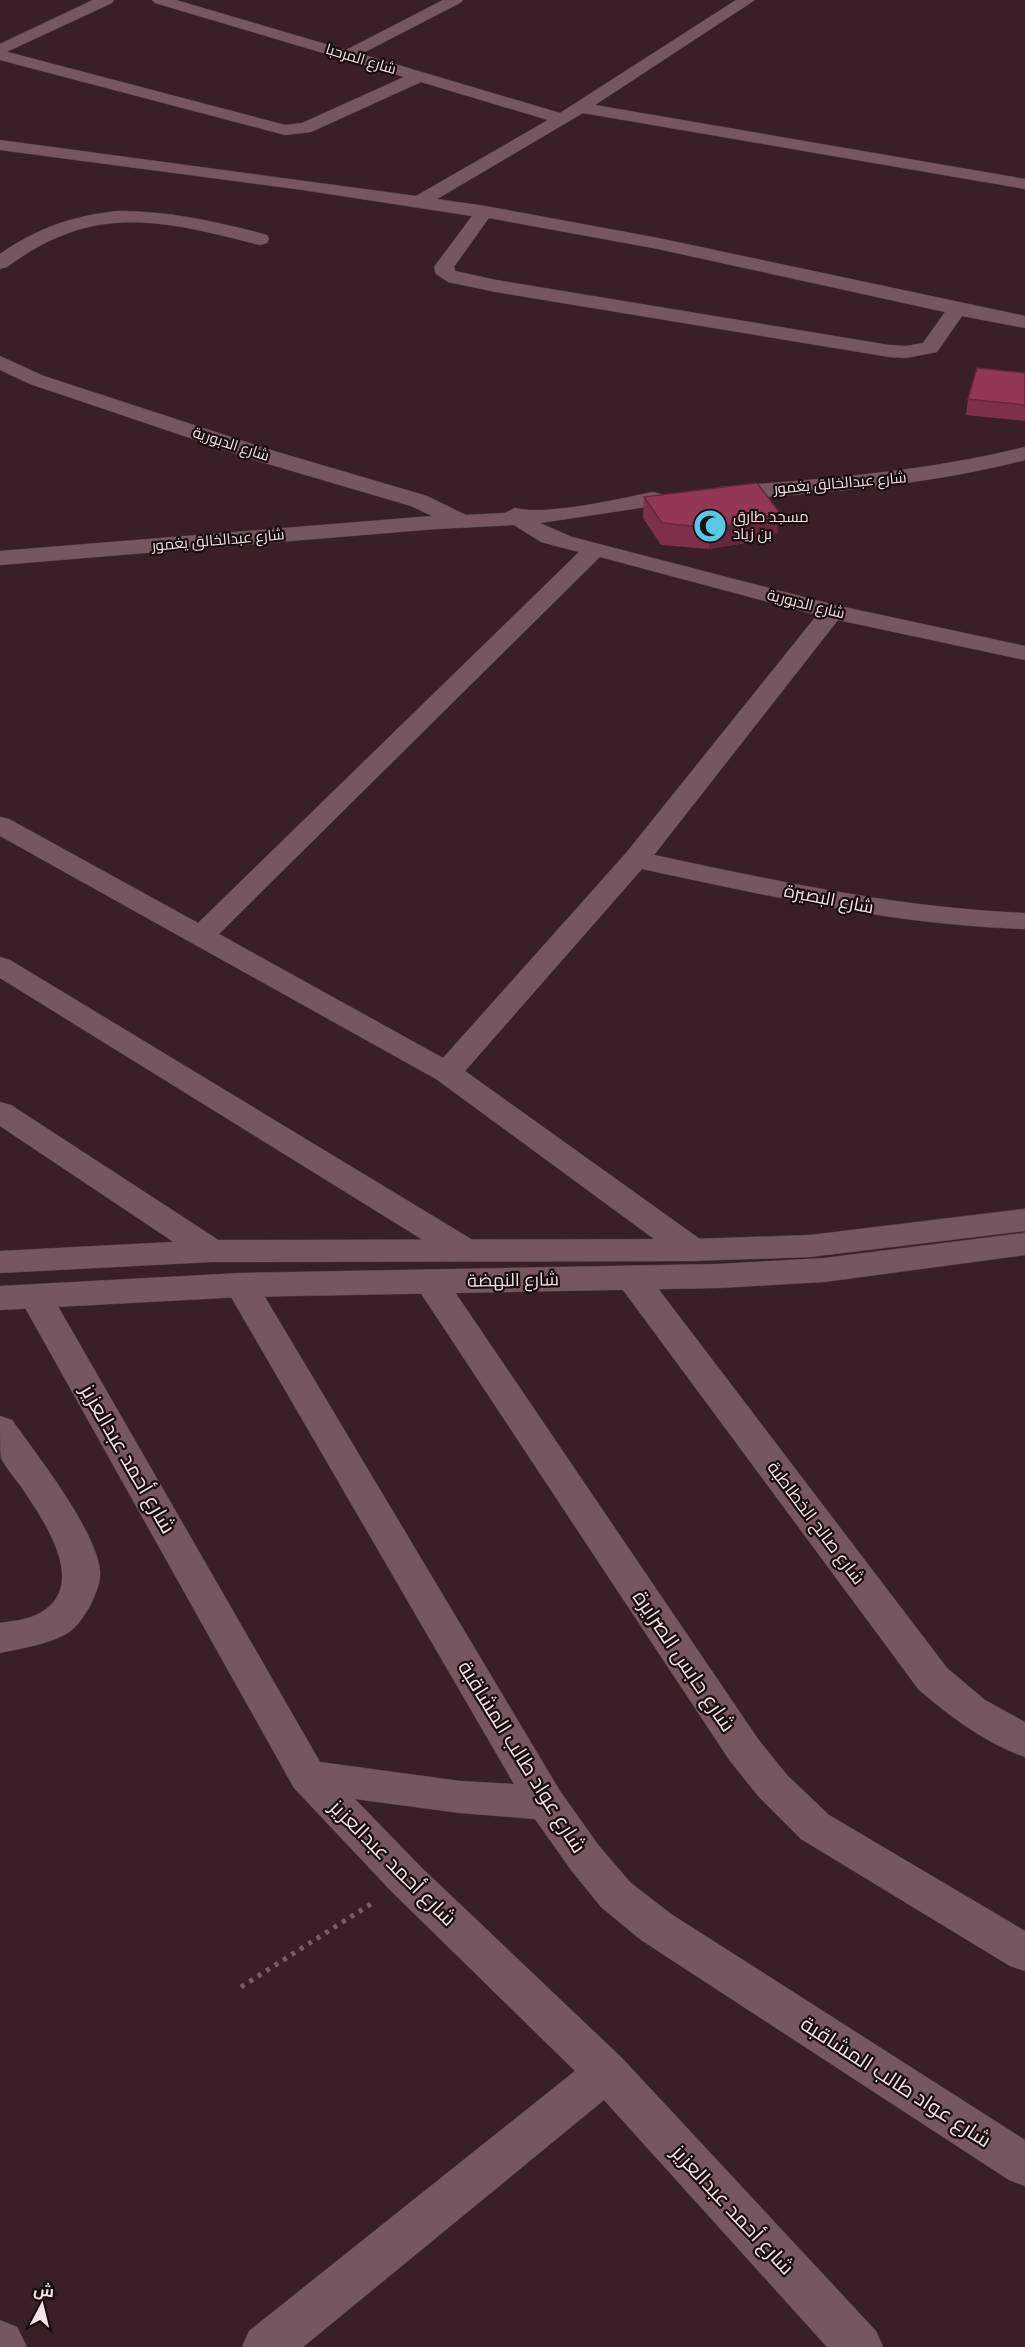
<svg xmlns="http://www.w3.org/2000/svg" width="1025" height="2347" viewBox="0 0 1025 2347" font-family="'Public Sans',Cairo,sans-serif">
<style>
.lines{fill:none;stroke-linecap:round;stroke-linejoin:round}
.street-casing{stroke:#523c43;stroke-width:1}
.secondary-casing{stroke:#523c43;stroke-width:1}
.path{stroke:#765e64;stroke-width:5;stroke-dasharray:4 6;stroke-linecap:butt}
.street{fill:#76575e;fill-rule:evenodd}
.secondary{fill:#76575e;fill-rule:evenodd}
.wall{fill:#7e3049}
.shaded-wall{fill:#66273c}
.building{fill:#923855;stroke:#66273c;stroke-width:1.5}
.labels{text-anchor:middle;stroke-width:4.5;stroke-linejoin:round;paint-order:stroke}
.far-street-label{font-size:15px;fill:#f5e2e6;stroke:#190d10}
.far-poi-label{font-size:15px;fill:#f5e2e6;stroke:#190d10;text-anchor:start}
.street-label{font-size:18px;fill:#f5e2e6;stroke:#190d10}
.near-street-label{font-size:21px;fill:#f5e2e6;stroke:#190d10}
</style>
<rect width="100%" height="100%" fill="#391f26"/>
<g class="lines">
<g class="street-casing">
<g id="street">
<path d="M152 0H176L346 50 443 0H463L460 3 361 54 560 113 736 0H755L595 105 1025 179V189L583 113 437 199 485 206 658 238 1025 316V328L962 316 937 352 906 358 889 357 496 292 448 282 436 274 434 267 472 216 303 190 0 150V140L416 196 548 120 421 82 311 132 285 135 0 60V50L285 125 302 123 404 77 155 3ZM489 218 658 249 945 312 923 343 906 346 889 345 496 280 455 271 454 267Z"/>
<path d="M119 211C170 211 218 222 267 235L269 239 267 243 260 245C162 220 94 202 7 267L0 269V254C37 228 75 215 119 211Z"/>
<path d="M0 356 44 376 274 451 427 496 466 515 505 513 515 508C546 516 619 499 653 492L661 494 664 499 661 504 653 506 540 523 572 537 835 605 1025 646V660L838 620 654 855C777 881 898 908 1025 913V929C895 925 769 896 642 869L465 1071 704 1242 708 1250 704 1258 692 1261 680 1258 436 1079 0 836V817L9 819 198 923 579 552 541 542 514 525 436 529 0 565V551L432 516 411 506 258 461 30 384 0 370ZM600 557 817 615 626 853 443 1058 219 934Z"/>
<path d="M1025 447V460C925 486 823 492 720 501L712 499 709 494 712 489 720 487C823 479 924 472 1025 447Z"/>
<polygon points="0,957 10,960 476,1242 480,1250 476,1258 464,1261 452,1258 0,978"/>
<polygon points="0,1102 11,1105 223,1243 227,1251 223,1259 211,1262 199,1259 0,1126"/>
<path d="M632 1267 644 1270 947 1668 985 1700 1025 1722V1757C985 1743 951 1717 919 1690L620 1286 616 1278 620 1270Z"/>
<polygon points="430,1270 442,1273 758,1739 787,1775 829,1815 1025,1931 1025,1971 1010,1966 801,1839 759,1797 730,1761 418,1289 414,1281 418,1273"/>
<polygon points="241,1274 253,1277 560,1791 599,1846 631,1883 671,1914 1025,2140 1025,2186 1009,2180 641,1940 601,1907 571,1870 535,1819 460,1813 355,1799 422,1868 622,2058 876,2331 883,2347 827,2347 604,2100 303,2347 242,2347 249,2331 575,2071 392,1892 294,1788 19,1297 24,1289 36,1286 48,1289 320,1762 460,1781 514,1784 224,1285 229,1277"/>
<path d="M0 1416 12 1420C37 1455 96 1530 100 1571 101 1583 95 1595 90 1606 83 1617 78 1627 66 1634 46 1645 22 1648 0 1653V1623C12 1621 25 1620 36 1615 92 1588 44 1521 22 1488 15 1478 6 1468 1 1458 0 1448 0 1428 0 1416Z"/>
<polygon points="0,2320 17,2327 27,2347 0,2347"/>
</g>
</g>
<g class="secondary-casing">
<g id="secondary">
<polygon points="93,0 114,0 112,3 0,55 0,44"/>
<polygon points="1025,1209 1025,1231 810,1257 692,1261 211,1262 0,1273 0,1251 211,1240 692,1239 810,1235"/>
<polygon points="1025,1233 1025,1255 824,1282 718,1288 241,1297 0,1310 0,1286 241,1273 718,1264 824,1258"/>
</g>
</g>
<polyline class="path" points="241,1987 374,1902"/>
<use href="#street" class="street"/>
<use href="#secondary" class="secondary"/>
</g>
<g class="wall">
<polygon points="1025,373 1025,421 966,415 968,399"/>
<polygon points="644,497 779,512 778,533 746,543 709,549 661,545 643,518"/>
</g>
<polygon class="shaded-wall" points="779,512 778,533 746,543 709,549 710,528"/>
<g class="building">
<polygon points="977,368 1025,373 1025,405 968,399"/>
<polygon points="757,483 779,512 748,522 710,528 662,523 644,497"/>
</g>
<defs>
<g id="mosque-disc" transform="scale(1.725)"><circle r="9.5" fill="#58c9e3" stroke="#190d10"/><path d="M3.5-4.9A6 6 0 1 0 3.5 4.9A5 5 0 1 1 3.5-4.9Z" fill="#111"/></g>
</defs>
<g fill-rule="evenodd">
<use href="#mosque-disc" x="710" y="526"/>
</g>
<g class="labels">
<g class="far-street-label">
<text transform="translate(361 59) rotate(17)" y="5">شارع المرحبا</text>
<text transform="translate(231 444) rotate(18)" y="5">شارع الدبورية</text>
<text transform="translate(840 483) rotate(-5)" y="5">شارع عبدالخالق يغمور</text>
<text transform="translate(218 540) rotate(-5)" y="5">شارع عبدالخالق يغمور</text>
<text transform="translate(806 604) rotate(14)" y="5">شارع الدبورية</text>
</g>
<g class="far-poi-label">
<text x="733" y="522">مسجد طارق<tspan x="733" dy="17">بن زياد</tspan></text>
</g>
<g class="street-label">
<text transform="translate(829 899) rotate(11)" y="6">شارع البصيرة</text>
<text transform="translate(513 1280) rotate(-1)" y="6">شارع النهضة</text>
<text transform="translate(816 1523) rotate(53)" y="6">شارع صالح الخطاطبة</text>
</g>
<g class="near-street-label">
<text transform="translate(128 1459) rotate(60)" y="7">شارع أحمد عبدالعزيز</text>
<text transform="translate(684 1661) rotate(56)" y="7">شارع حابس الصرايرة</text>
<text transform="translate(522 1757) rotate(58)" y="7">شارع عواد طالب المشاقبة</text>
<text transform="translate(393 1863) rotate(45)" y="7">شارع أحمد عبدالعزيز</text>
<text transform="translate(896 2082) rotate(33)" y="7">شارع عواد طالب المشاقبة</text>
<text transform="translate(733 2210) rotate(47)" y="7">شارع أحمد عبدالعزيز</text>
</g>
</g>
<g transform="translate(42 2305) rotate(7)" stroke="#190d10" stroke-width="4.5" paint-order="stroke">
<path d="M0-4.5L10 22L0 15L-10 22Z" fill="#f5e2e6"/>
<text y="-9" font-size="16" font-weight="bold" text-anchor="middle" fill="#f5e2e6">ش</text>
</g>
</svg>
